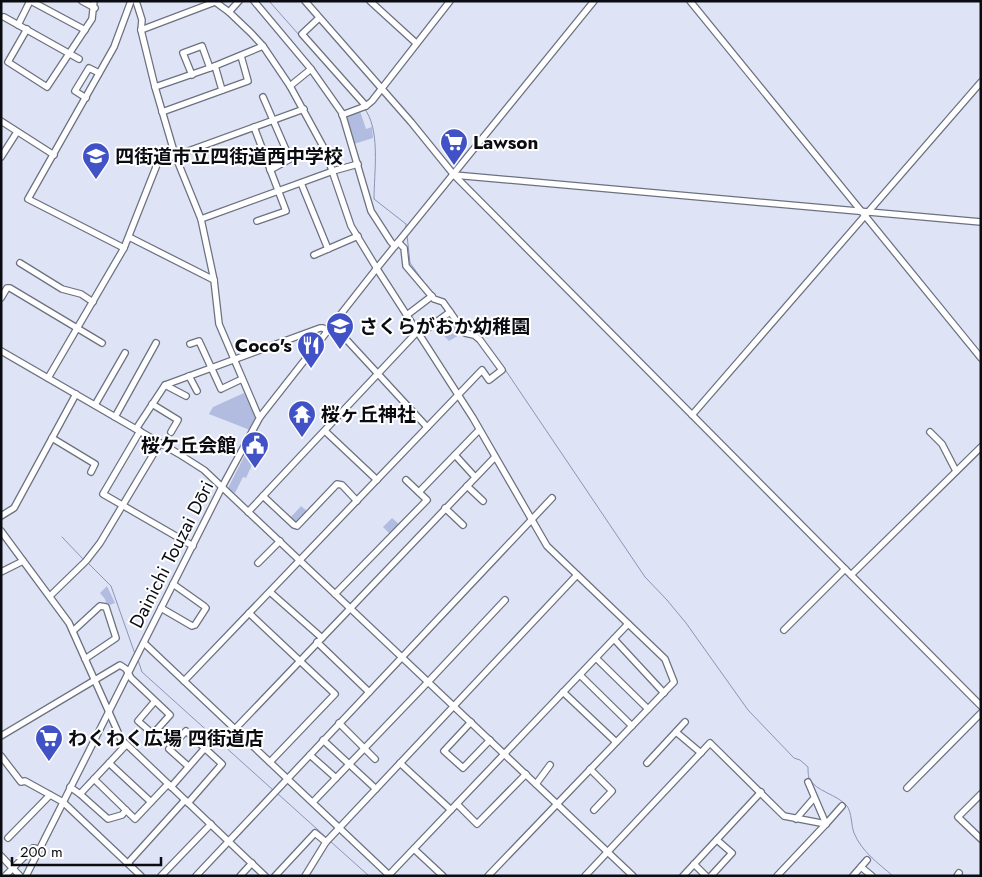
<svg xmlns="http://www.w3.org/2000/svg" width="982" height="877" viewBox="0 0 982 877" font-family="Jost,'Noto Sans JP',sans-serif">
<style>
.green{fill:#b1bce0}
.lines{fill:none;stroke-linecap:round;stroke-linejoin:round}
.stream{stroke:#8a94b8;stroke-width:1}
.minor-casing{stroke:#6c7180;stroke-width:8}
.minor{stroke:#fff;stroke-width:5.5}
.labels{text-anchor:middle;stroke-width:4;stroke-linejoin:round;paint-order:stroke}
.poi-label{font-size:19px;font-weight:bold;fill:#0b0c12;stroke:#fff;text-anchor:start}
.street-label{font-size:19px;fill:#0b0c12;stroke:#fff}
</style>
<rect width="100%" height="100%" fill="#dee4f5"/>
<g class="green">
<polygon points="360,111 366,129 372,127 373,138 354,144 344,117 346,115"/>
<polygon points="454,323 461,334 449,341 441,333"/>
<polygon points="244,393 256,419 250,430 209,414 213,407"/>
<polygon points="246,453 252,456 249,462 252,465 246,478 243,477 235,493 228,488"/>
<polygon points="301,506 308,512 301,520 295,522 290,518"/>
<polygon points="392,518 400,525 391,535 383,527"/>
<polygon points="107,586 115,603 107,606 105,599 100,593"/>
</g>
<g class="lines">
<g class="stream">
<polyline points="269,1 300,36"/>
<polyline points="334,74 361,105"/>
<path d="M364 108C381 129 374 172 374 199L406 224V228"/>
<polyline points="407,235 410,263 426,285"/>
<path d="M460 322C466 329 474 330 480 337"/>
<path d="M500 362 645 577 667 600 686 623 748 710 794 758 800 760 808 767C808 770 808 775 809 778 816 792 837 794 847 806 852 813 851 825 854 833 862 852 878 863 893 876"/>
<polyline points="62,537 84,560"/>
<polyline points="87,562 111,586 135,654"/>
<polyline points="138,660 142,672 273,790"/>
<polyline points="278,794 327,838"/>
<polyline points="330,841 369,876"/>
</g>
<g class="minor-casing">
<g id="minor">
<polyline points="31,1 85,30"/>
<polyline points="82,1 95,8"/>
<polyline points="136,1 142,20 141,30 155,87 175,155 201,219 214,280 219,324 258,415 260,417"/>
<polyline points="214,1 229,12 251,33 263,46 290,86 325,150 351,226 379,272 473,418 547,546 665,659 674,682 488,876"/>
<polyline points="254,1 311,69 342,113 371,211 391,242 395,246"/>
<polyline points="305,1 411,122 454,175 981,706"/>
<polyline points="370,1 416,43"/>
<polyline points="690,1 981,358"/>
<polyline points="229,12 239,1"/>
<polyline points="4,17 79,59"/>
<polyline points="319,18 302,34 366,106"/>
<polyline points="18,25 30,1"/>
<polyline points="27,29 8,62 47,87 92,19 94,1"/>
<polyline points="141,30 215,2"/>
<polyline points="215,66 222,90"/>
<polyline points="192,75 183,53 202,46 210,68"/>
<polyline points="290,86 311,69"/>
<polyline points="155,87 210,68 263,46"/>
<polyline points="263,97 290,159 270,170"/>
<polyline points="86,98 75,91 89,68 99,73"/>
<polyline points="162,112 248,81 241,56"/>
<polyline points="342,115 366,106 372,101 450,1"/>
<polyline points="1,121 54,155"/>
<polyline points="254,127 286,211 257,221"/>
<polyline points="1,157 17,132"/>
<polyline points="454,175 981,222"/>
<polyline points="301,183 328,249"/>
<polyline points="201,219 333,171 358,164"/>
<polyline points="129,237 214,280"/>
<polyline points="124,248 28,199 114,47 131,1"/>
<polyline points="314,255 358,236"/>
<polyline points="20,263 62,289 81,294 93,302"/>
<polyline points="1,298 7,288 10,288 102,343"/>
<polyline points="407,315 432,296"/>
<polyline points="332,324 427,427"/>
<polyline points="420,334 450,312"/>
<polyline points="190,344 199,341 221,389 242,379"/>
<polyline points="1,351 179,454 204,470 633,876"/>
<polyline points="189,376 197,391"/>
<polyline points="48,378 124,248 158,162 304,109"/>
<polyline points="165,385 186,396"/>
<polyline points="152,404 178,420 171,432"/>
<polyline points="95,405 125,353"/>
<polyline points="692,415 981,82"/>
<polyline points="115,417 156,343"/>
<polyline points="136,429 165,385 320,328 323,328 327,331"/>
<polyline points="140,431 103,494 193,546"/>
<polyline points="325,431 377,480"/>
<polyline points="930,432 942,444 956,471"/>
<polyline points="52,438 95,464 91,472"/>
<polyline points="455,455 475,477"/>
<polyline points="467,486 483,501"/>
<polyline points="419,492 479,430"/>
<polyline points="263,496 294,525 297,526 337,484 342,485 357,501"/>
<polyline points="445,508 463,525"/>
<polyline points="248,512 418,331"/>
<polyline points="1,516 14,508 76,394"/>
<polyline points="1,531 69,623 121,739 265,876"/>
<polyline points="258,563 280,541"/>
<polyline points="1,572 23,561"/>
<polyline points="851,575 981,447"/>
<polyline points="270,592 322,638"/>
<polyline points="335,594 427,500 406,480"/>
<polyline points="50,596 86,561 100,543 160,443"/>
<polyline points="161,608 192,626 195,625 206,608 204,606 173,584"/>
<polyline points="249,613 335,694 270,762"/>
<polyline points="784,630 845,569"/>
<polyline points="73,631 100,606 106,607 116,638 85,659"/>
<polyline points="614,639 664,693"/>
<polyline points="317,642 369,692"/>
<polyline points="144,643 390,876"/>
<polyline points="596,658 648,709"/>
<polyline points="580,675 632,726"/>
<polyline points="184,681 482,370 489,380 502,370 480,340 474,335 465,333 443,302 434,299 406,266 404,248 398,242"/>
<polyline points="563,692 616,742"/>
<polyline points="471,722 444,751 463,768 490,740"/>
<polyline points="339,723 375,759"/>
<polyline points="235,729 495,457"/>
<polyline points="676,732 701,753"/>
<polyline points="1,736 120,665 126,669 131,678 170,715 153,734 138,721 155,701"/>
<polyline points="323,740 376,789"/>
<polyline points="310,755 336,778"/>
<polyline points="1,756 21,782 25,781 63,802 141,876"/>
<polyline points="109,763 151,802"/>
<polyline points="400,763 451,810"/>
<polyline points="647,763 685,722"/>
<polyline points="590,769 612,791 594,810"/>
<polyline points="94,779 135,819 168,784"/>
<polyline points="808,782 826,824 842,806"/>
<polyline points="536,784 550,765"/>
<polyline points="70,787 80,794 126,745"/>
<polyline points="171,787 205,748"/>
<polyline points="907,788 981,713"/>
<polyline points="80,794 108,819 122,815 126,810"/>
<polyline points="981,794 958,817 981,839"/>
<polyline points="313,802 428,682 505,600"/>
<polyline points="188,803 222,764 186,731 169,749 188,766"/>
<polyline points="457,804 477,824 526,774"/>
<polyline points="796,819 814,798"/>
<polyline points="8,838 50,795"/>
<polyline points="414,849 443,876"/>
<polyline points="1,856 20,876"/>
<polyline points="128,863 185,800"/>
<polyline points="694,864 706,876"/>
<polyline points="861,867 872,876"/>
<polyline points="5,876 33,848 39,849"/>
<polyline points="26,876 222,487 260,417 377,268 594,1"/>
<polyline points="161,876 211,824"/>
<polyline points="196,876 552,498"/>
<polyline points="240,876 252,863"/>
<polyline points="275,876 315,833 326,842"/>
<polyline points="305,876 326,842 577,575"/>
<polyline points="388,876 628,624"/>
<polyline points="585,876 710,743 784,816 826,824"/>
<polyline points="683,876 761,792"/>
<polyline points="711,876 732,853 717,840"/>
<polyline points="777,876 826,824"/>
<polyline points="853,876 867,860"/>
<polyline points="957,876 959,873"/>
</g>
</g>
<use href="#minor" class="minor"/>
</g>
<defs>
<g id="supermarket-pin" transform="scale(1.4375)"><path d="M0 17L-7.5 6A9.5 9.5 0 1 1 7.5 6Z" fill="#4152c6" stroke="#fff"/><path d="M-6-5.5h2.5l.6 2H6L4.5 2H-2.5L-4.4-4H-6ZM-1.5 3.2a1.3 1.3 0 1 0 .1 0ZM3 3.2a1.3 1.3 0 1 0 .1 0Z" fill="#fff"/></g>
<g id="school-pin" transform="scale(1.4375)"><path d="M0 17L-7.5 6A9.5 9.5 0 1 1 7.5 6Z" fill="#4152c6" stroke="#fff"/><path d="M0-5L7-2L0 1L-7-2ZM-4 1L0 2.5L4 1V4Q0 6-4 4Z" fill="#fff"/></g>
<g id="restaurant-pin" transform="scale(1.4375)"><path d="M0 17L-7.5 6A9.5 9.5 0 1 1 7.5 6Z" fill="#4152c6" stroke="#fff"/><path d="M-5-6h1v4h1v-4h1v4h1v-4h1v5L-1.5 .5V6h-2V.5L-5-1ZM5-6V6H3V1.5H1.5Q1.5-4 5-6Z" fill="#fff"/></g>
<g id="temple-pin" transform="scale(1.4375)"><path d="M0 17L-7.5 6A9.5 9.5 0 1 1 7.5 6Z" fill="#4152c6" stroke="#fff"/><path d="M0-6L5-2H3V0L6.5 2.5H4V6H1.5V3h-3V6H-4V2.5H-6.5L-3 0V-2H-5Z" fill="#fff"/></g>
<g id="civic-pin" transform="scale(1.4375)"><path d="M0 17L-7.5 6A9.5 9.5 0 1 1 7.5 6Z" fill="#4152c6" stroke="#fff"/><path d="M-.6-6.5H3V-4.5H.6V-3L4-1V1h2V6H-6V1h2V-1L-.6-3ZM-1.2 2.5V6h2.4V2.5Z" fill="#fff"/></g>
</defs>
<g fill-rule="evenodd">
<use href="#supermarket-pin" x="454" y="142"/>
<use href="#school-pin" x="96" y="156"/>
<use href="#school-pin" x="340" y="326"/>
<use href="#restaurant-pin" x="311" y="345"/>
<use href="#temple-pin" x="302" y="414"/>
<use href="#civic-pin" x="255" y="445"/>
<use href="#supermarket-pin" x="49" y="738"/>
</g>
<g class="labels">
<g class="poi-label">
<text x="473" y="149">Lawson</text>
<text x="115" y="163">四街道市立四街道西中学校</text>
<text x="359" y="333">さくらがおか幼稚園</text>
<text x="292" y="352" text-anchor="end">Coco's</text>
<text x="321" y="421">桜ヶ丘神社</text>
<text x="236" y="452" text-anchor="end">桜ケ丘会館</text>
<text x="68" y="745">わくわく広場 四街道店</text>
</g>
<g class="street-label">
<text transform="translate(171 554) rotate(-63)" y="7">Dainichi Touzai Dōri</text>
</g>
</g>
<rect width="982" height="877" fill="none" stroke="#0b0c12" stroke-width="5"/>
<path d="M12 857v8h149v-8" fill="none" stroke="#0b0c12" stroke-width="2.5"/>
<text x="20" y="857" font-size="15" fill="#0b0c12" stroke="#ffffff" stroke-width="4" paint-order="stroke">200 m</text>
</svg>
